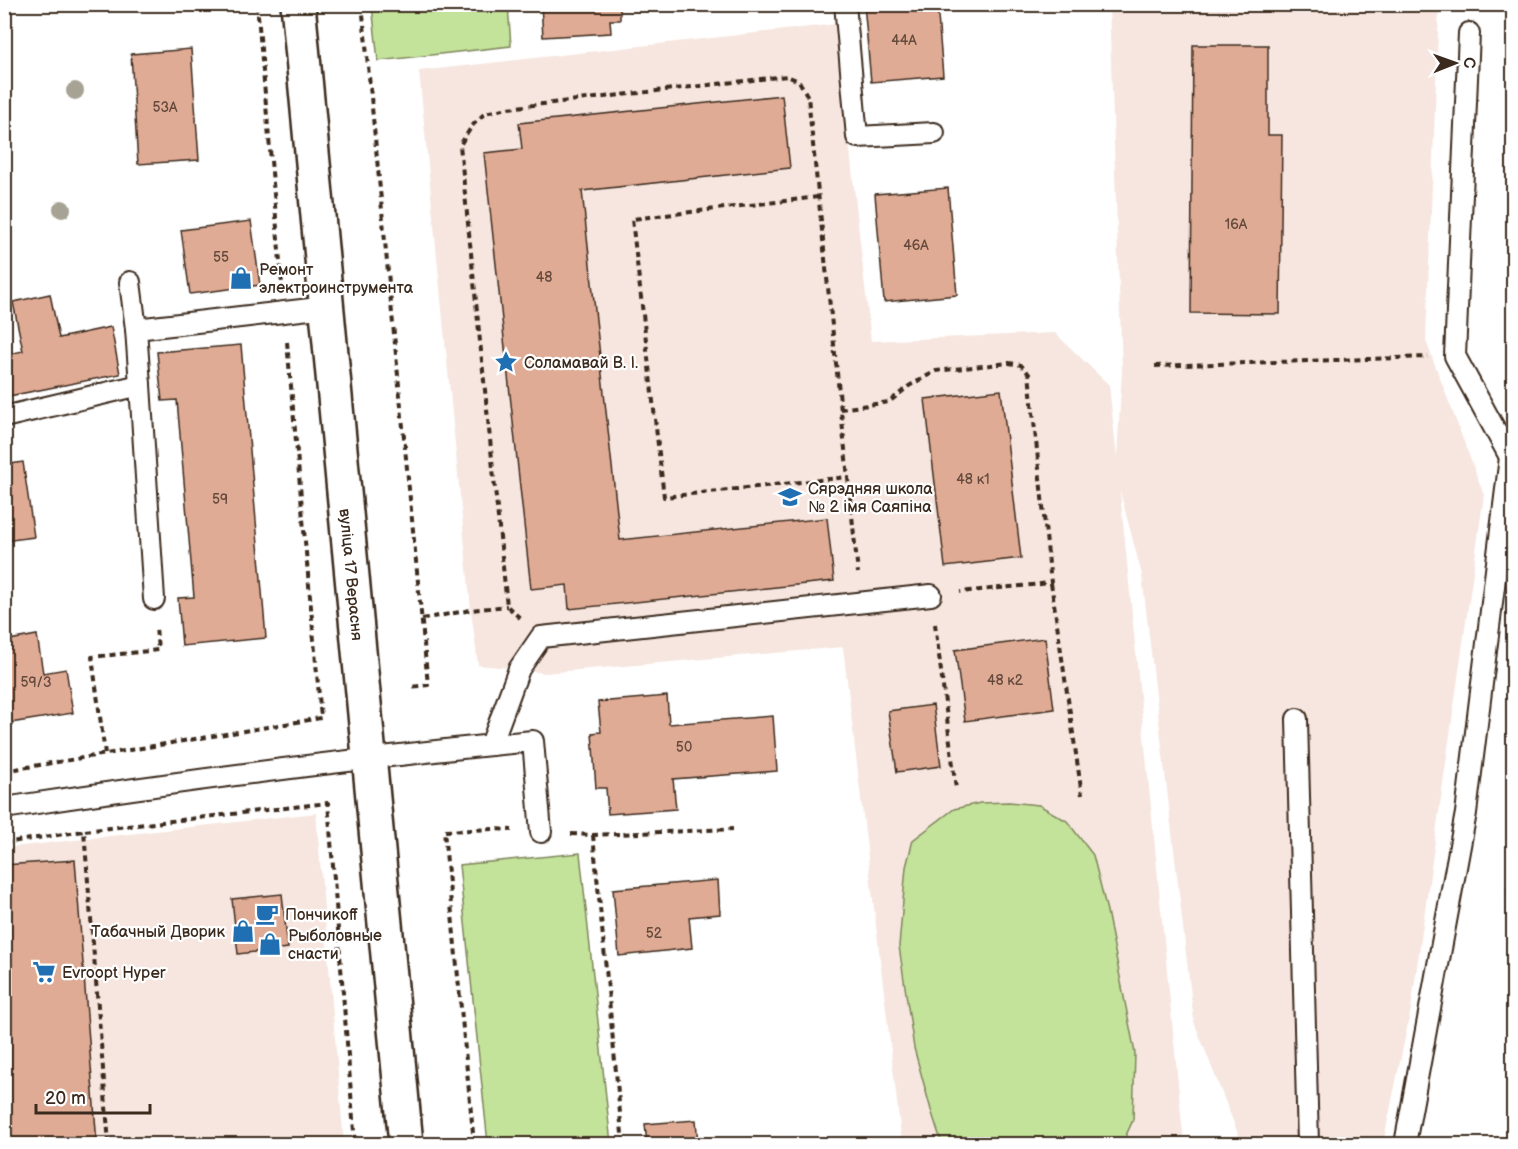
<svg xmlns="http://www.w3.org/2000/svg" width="1518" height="1149" viewBox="0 0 1518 1149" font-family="'Balsamiq Sans',sans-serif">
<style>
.built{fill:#f6e6df}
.green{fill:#c3e29a;stroke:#7f865c;stroke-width:1.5}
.building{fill:#e0ab95;stroke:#3b2a1e;stroke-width:1.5}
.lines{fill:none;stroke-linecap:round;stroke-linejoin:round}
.service-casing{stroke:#3b2a1e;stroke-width:24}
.tertiary-casing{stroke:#3b2a1e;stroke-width:38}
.path{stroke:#3b2a1e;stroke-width:4;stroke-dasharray:6 4.5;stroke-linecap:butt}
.service{stroke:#fff;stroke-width:20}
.tertiary{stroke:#fff;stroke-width:33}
.tree{fill:#a6a394}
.labels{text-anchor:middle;stroke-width:4.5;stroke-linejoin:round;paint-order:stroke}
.number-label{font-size:14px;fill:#644a3c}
.poi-label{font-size:16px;fill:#3b2a1e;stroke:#fff;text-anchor:start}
.street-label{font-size:16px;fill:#3b2a1e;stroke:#fff}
</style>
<rect width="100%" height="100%" fill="#fff"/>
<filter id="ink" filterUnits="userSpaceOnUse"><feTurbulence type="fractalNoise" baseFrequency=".0167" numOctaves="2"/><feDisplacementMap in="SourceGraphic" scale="12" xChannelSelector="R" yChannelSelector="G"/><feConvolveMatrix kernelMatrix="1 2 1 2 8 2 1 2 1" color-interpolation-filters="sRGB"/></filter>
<g filter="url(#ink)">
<g class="built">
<polygon points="1109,5 1439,5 1426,341 1484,495 1411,1009 1383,1144 1242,1144 1194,1022 1142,575 1120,491 1184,1144 902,1144 843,647 544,673 519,669 478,665 471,610 419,71 836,24 871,341 1055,333 1109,385 1117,458 1122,370"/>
<polygon points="316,813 344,1144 5,1144 4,848"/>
<polygon points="1505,886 1514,886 1513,1144"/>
</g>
<g class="green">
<polygon points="372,5 508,5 511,46 378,61"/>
<polygon points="1009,802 1039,805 1067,821 1093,855 1107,911 1135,1053 1133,1120 1122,1144 942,1144 931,1110 914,1048 899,946 906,867 913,840 954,809 980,803"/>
<polygon points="580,853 611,1144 488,1144 459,865"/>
</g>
<g class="building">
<polygon points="541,4 620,4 620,20 610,20 611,33 543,37"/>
<polygon points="864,4 937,4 943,76 871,82"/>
<polygon points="1193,45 1268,45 1268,135 1282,135 1280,314 1191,313"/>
<polygon points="191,49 199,160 138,164 131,54"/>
<polygon points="782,95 790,168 582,191 620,540 827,518 834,581 569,609 567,585 531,589 484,153 522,149 519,123"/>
<polygon points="948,188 957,295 884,302 875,194"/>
<polygon points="251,221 260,285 190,294 181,230"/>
<polygon points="50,294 59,338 111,327 120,374 9,396 4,375 4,355 23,351 13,302"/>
<polygon points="241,345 266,638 182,646 178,598 194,597 177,400 162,401 157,352"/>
<polygon points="1001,390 1021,558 945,567 925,399"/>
<polygon points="23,462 34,537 4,541 4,465"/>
<polygon points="37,635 43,673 66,669 73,713 4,724 4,641"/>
<polygon points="1045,638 1054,709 965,721 955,650"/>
<polygon points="667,696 669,724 773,716 777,771 673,779 676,809 608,814 606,788 596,788 592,733 601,732 598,702"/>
<polygon points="933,705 941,766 897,772 888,711"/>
<polygon points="75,860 97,1144 4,1144 4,865"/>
<polygon points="718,880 720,914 689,917 692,948 619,956 613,889"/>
<polygon points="282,894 288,948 238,954 232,899"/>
<polygon points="696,1120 698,1144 647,1144 645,1124"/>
</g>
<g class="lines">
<g class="service-casing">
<g id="service">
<polyline points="845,4 857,137 934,133"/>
<polyline points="1469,33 1455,356 1510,457"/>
<polyline points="136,329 327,307"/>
<polyline points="140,385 154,599"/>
<polyline points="4,417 140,385 136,329 130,282"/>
<polyline points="1297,719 1308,1144"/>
<polyline points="491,745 519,669 541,637 931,595"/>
<path d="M4 808C181 781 356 758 533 741L541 832"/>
<polyline points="1405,1144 1466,813 1510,457 1514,453"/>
</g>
</g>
<g class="tertiary-casing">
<g id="tertiary">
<path id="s1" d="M298 4 363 693 406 1144"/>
</g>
</g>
<g class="path">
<polyline points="257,4 282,284"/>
<polyline points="362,4 428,685 410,687"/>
<polyline points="818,197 632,219 664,497 847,477"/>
<polyline points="1155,366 1428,357"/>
<polyline points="840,409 889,402 909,386 936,371 1009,363 1021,365 1029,374 1051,583 960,592"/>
<polyline points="1051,583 1082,795"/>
<polyline points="520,618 507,606 460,145 472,126 485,113 508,108 787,76 799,81 808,97 858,573"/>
<polyline points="422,619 471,610 507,606"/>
<polyline points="935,624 956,789"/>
<polyline points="105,754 92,657 158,650 156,627"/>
<polyline points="4,771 321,718 287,342"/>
<polyline points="571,834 593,835 733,829"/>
<polyline points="593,835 623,1144"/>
<polyline points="4,843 84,831"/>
<polyline points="473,1133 444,831 495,829 512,830"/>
<polyline points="109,1144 84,831 328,803 355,1144"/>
</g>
<use href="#service" class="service"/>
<use href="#tertiary" class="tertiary"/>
</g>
<g class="tree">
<circle cx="75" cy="91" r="9"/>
<circle cx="62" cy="209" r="9"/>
</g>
</g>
<defs>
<g id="shop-bare" transform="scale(1.8)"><path d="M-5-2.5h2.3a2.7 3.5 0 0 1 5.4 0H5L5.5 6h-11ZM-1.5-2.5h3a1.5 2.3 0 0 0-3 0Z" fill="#1f6fb2" stroke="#fff" stroke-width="2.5" paint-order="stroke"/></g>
<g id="sight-bare" transform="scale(1.8)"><path d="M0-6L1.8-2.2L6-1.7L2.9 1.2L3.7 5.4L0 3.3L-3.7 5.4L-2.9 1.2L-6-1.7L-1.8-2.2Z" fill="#1f6fb2" stroke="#fff" stroke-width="2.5" paint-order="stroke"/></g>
<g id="school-bare" transform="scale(1.8)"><path d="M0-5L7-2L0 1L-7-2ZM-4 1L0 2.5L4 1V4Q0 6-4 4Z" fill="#1f6fb2" stroke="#fff" stroke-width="2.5" paint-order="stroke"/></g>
<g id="cafe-bare" transform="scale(1.8)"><path d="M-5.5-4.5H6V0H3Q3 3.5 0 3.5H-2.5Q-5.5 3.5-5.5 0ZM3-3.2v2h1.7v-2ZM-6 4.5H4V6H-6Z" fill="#1f6fb2" stroke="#fff" stroke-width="2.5" paint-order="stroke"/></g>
<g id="supermarket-bare" transform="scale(1.8)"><path d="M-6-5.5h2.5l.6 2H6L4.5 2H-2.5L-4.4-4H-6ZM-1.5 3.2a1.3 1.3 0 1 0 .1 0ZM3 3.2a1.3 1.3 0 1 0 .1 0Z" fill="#1f6fb2" stroke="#fff" stroke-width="2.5" paint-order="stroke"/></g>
</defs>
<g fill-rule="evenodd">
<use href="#shop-bare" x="241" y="278"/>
<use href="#sight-bare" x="506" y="362"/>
<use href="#school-bare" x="790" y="497"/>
<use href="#cafe-bare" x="267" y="914"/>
<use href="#shop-bare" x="243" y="931"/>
<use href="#shop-bare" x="270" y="944"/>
<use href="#supermarket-bare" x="44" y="972"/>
</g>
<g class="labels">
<g class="number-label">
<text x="904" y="45">44А</text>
<text x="165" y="112">53А</text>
<text x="1236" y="229">16А</text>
<text x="916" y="250">46А</text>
<text x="221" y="262">55</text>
<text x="544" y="282">48</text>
<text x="973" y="484">48 к1</text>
<text x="220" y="504">59</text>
<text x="1005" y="685">48 к2</text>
<text x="36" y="687">59/3</text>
<text x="684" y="752">50</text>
<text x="654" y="938">52</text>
</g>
<g class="poi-label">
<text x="259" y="275">Ремонт<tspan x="259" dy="18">электроинструмента</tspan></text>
<text x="524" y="368">Соламавай В. І.</text>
<text x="808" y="494">Сярэдняя школа<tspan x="808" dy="18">№ 2 імя Саяпіна</tspan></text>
<text x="285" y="920">Пончикoff</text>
<text x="225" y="937" text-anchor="end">Табачный Дворик</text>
<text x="288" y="941">Рыболовные<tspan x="288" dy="18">снасти</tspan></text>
<text x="62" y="978">Evroopt Hyper</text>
</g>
<g class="street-label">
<text dy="6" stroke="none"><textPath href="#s1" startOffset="573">вуліца 17 Верасня</textPath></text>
</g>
</g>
<rect width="1518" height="1149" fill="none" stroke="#fff" stroke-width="24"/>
<rect x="12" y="12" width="1494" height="1125" fill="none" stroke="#3b2a1e" stroke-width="2" filter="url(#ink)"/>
<g transform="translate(1455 63) rotate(89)" stroke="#ffffff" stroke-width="4.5" paint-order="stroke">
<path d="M0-4.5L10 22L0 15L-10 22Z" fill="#3b2a1e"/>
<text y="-9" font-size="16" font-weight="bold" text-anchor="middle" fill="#3b2a1e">С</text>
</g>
<path d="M36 1104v9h114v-9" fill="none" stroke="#3b2a1e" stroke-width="3"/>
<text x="45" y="1104" font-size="18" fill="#3b2a1e" stroke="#ffffff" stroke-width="4.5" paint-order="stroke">20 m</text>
</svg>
